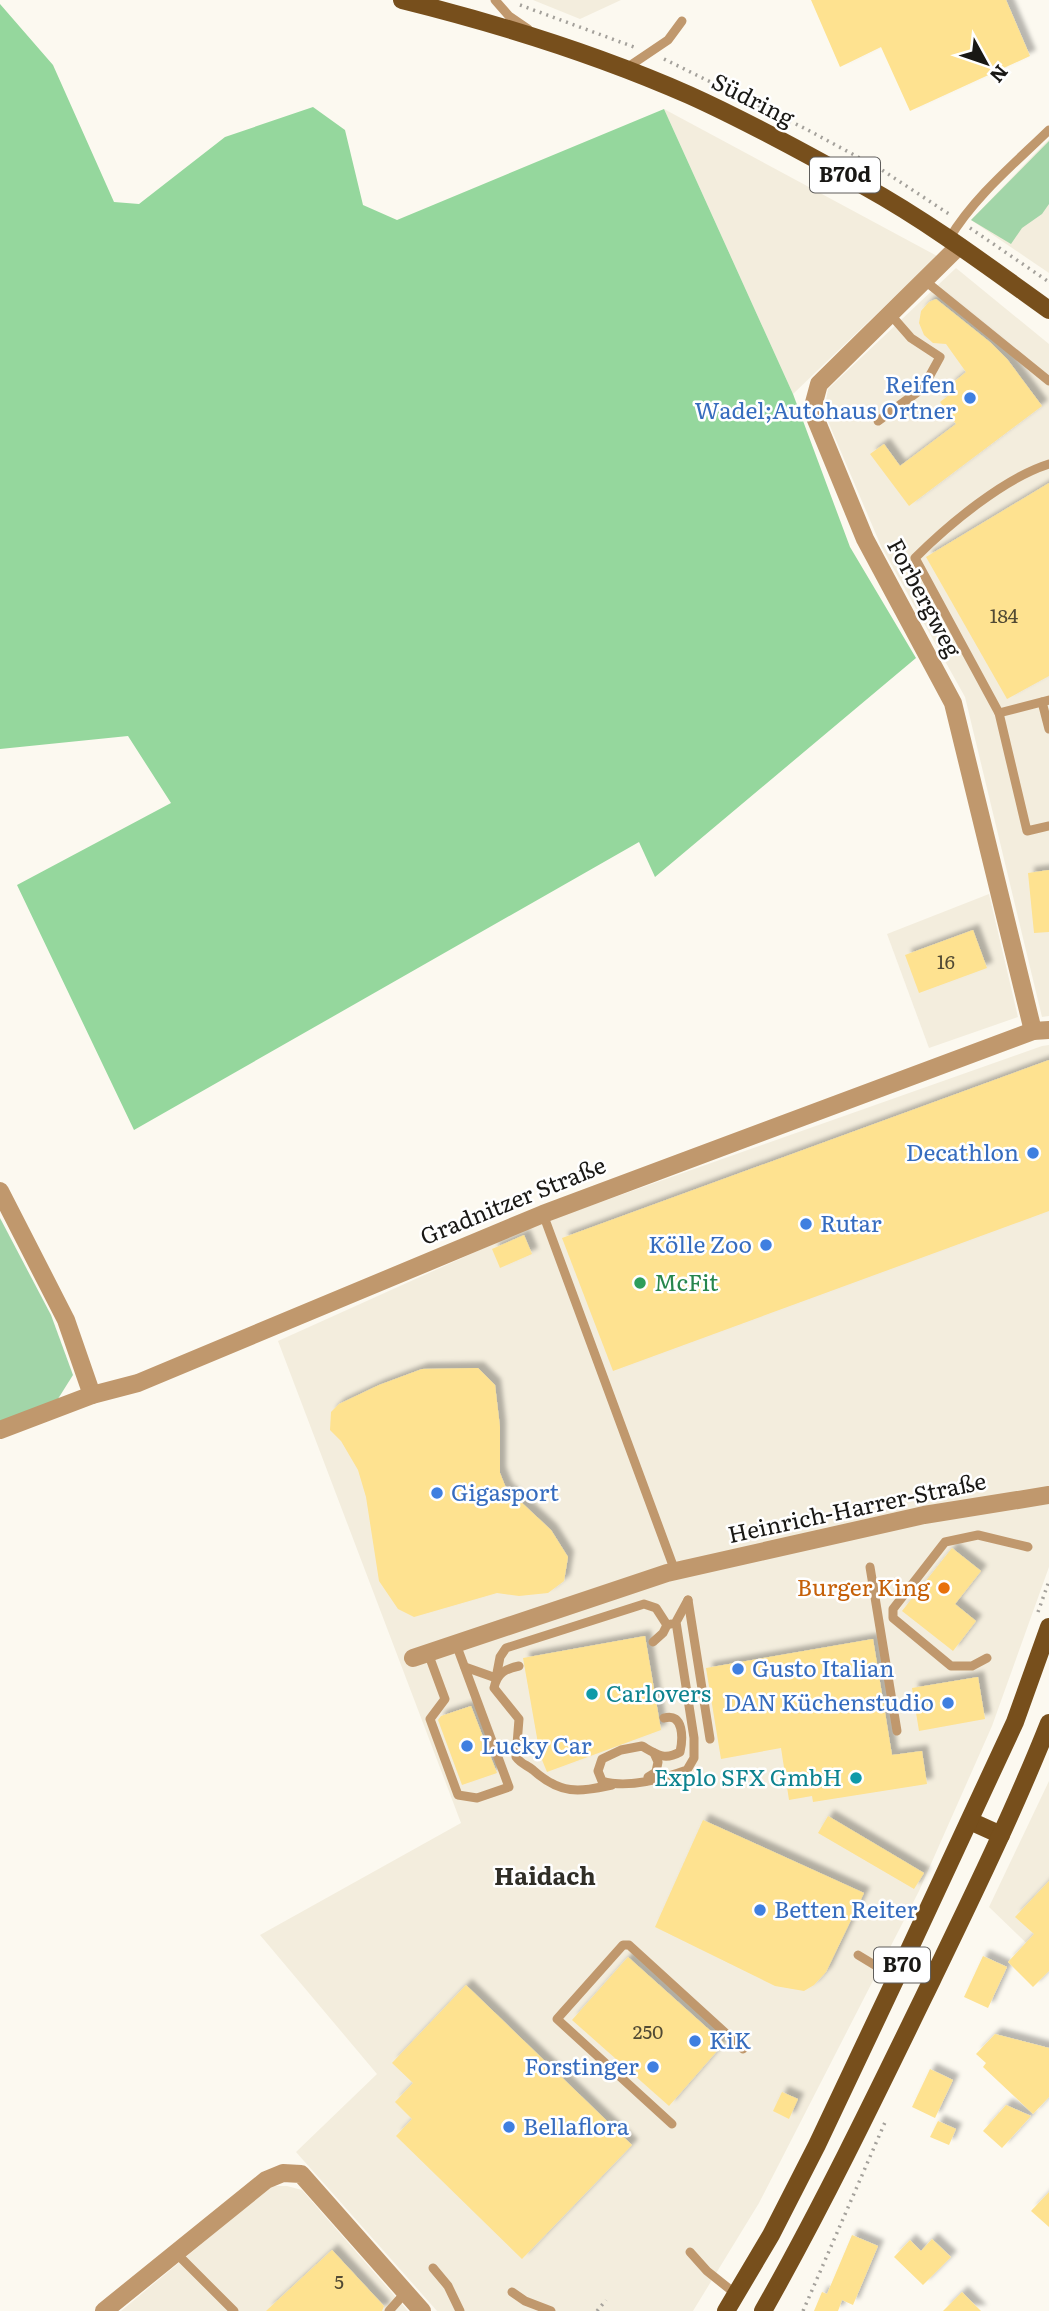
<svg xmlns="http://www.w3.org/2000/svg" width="1049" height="2311" viewBox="0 0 1049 2311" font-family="Literata,serif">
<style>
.built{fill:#f3eddd}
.green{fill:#a2d5a8}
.forest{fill:#95d79d}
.building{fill:#fee290;filter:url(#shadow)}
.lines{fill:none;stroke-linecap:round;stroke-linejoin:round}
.path{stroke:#a4a19b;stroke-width:3.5;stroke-dasharray:2 5;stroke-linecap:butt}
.lane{stroke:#c0986d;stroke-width:9}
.street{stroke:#c0986d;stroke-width:18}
.primary{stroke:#774f1c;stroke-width:18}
.shop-dot{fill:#3f7fe0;stroke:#fff;stroke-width:2.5}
.leisure-dot{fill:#2e9e5b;stroke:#fff;stroke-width:2.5}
.food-dot{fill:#e8710a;stroke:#fff;stroke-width:2.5}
.culture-dot{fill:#0f9aa8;stroke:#fff;stroke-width:2.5}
.labels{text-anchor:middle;stroke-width:5;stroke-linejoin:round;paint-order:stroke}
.number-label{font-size:19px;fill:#524a34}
.shield{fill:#fff;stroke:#5e5d5b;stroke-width:2}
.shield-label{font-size:21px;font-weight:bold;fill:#191815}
.street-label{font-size:23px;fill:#191815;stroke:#fff}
.shop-label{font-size:23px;fill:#366cbe;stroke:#fff;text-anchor:start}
.leisure-label{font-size:23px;fill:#27864d;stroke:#fff;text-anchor:start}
.food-label{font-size:23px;fill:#c56008;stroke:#fff;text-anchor:end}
.culture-label{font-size:23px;fill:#0d838f;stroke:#fff;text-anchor:start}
.neighbourhood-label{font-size:24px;font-weight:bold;fill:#302e27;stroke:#fff}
</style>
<defs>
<filter id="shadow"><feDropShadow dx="6" dy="-6" stdDeviation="2" flood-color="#0004"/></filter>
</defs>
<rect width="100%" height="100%" fill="#fcf9f0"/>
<g class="built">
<polygon points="533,0 621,0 580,19"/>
<polygon points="664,109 937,256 793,394"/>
<polygon points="1049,139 1049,273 971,220"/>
<polygon points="956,268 1049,344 1049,1016 1042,1017 965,697 881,546 824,412 828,389"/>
<polygon points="989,894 1018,1017 929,1048 887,934"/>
<polygon points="1049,1045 1049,1567 992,1726 919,1891 759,2203 693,2311 437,2311 296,2152 377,2074 260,1935 461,1823 278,1341 533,1226 1042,1046"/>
<polygon points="1049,1781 1049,1965 989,1907"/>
<polygon points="271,2186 287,2186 302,2190 408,2311 121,2311"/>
</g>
<g class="green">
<polygon points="1049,141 1049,204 1042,214 1022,228 1011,244 971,220"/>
<polygon points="0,1218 51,1315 73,1375 56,1402 0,1424"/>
</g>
<polygon class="forest" points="0,4 53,65 114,202 139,204 225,137 313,107 345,130 363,205 397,220 664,109 793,394 850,547 916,658 655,877 639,842 134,1130 17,885 171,803 128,736 0,749"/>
<g class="building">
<polygon points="811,0 1006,0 1030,56 910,111 881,47 840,67"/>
<polygon points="936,299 991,343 1007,359 1042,406 909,506 870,454 884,444 900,466 956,424 940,402 953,392 949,386 966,372 946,344 933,343 924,335 919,323 921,311 929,302"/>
<polygon points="1049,483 1049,676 1007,699 926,557"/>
<polygon points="1049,870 1049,932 1034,933 1028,873"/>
<polygon points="973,930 987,968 919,993 905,955"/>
<polygon points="1049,1060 1049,1211 613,1371 562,1238"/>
<polygon points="524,1235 532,1254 500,1268 492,1249"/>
<polygon points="478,1368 495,1385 500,1427 500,1473 506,1488 551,1530 568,1557 564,1581 548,1593 519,1596 497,1593 414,1617 398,1609 379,1581 366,1497 358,1470 341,1441 330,1430 331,1412 339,1404 379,1385 422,1369"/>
<polygon points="952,1548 981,1571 955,1604 976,1621 953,1651 902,1611"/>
<polygon points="645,1636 661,1730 547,1772 540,1755 523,1658"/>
<polygon points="873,1639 892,1755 922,1751 927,1784 813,1802 812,1796 789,1800 781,1748 721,1759 706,1668"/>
<polygon points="978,1677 985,1719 919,1731 912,1688"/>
<polygon points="471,1706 497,1773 462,1785 438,1720 441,1716"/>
<polygon points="828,1816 924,1873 914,1889 818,1833"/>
<polygon points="703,1820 864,1893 826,1972 814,1985 804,1991 775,1986 655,1927"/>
<polygon points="1049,1881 1049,1971 1033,1987 1008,1962 1034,1934 1015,1917"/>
<polygon points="983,1956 1007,1967 988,2008 964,1997"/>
<polygon points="628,1957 724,2043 669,2106 572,2020"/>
<polygon points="466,1985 632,2145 522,2259 396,2136 412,2119 395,2102 413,2083 392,2063"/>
<polygon points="995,2034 1049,2048 1049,2097 1033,2114 983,2067 986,2063 976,2054"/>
<polygon points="930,2069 953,2080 935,2118 912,2107"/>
<polygon points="782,2092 798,2099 789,2119 773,2111"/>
<polygon points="1006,2105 1031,2116 1002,2148 983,2131"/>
<polygon points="938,2121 956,2129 949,2145 930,2137"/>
<polygon points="1049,2192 1049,2227 1031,2211"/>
<polygon points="852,2235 878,2246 853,2305 842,2300 838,2311 814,2311 822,2292 827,2294"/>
<polygon points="932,2239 951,2257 923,2285 894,2257 910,2240 921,2251"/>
<polygon points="332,2250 384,2306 382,2311 266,2311"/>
<polygon points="962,2292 981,2311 943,2311"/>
</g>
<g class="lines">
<g class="path">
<polyline points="520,5 634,47"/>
<polyline points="664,59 806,129 882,170 949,214"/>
<polyline points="970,228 1049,282"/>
<polyline points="1038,1612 1049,1581"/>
<polyline points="597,2311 606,2300"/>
<polyline points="803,2311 886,2120"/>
</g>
<g class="lane">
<polyline points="495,0 509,16 528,29"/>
<polyline points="625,69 668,40 682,21"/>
<path d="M949 239C974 197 1014 164 1049 130"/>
<polyline points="924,280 1049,381"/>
<polyline points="878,421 923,388 940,357 911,338 890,314"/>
<path d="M1049 464C1004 478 948 525 915 558L999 713 1027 831 1049 826"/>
<polyline points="1042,702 1049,729"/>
<polyline points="999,713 1049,700"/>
<polyline points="543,1214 675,1571"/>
<polyline points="870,1567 897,1731"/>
<polyline points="688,1600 710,1739"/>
<polyline points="653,1642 663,1633 667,1625 671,1624"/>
<polyline points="428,1653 445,1699 430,1719 458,1795 477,1798 509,1787 456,1644"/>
<polyline points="987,1658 972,1666 951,1666 893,1618 893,1609 945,1542 978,1535 1028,1547"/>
<path d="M519 1666C505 1669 497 1673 494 1688L519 1719 516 1757C521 1764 527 1765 533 1770 561 1795 578 1792 612 1785"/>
<polyline points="465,1667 496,1678 500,1657 506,1648 644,1604 656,1608 667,1625"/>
<path d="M664 1718C684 1712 683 1739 680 1752 664 1761 656 1754 642 1746L621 1750 602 1759 598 1771 602 1781C627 1789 662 1779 687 1770L694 1758V1738L676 1622 688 1600"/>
<polyline points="648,1777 656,1772 658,1762 654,1753"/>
<polyline points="858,1955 896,1978"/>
<polyline points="672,2124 557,2019 623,1945 629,1945 743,2049"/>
<polyline points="690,2252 707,2271 737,2295"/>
<polyline points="176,2253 234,2311"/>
<polyline points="433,2268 448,2286 460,2311"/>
<polyline points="512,2292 525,2301 551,2311"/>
<polyline points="389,2311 405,2293"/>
</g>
<g class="street">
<polyline points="959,246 819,384 812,410 865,539 953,703 1033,1031"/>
<polyline points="0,1191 66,1320 92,1395"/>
<polyline points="0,1430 92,1395 138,1383 543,1214 1033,1031 1049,1030"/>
<polyline points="413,1658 667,1573 924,1515 1049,1495"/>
<polyline points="104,2311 266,2180 283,2173 301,2174 422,2311"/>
</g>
<g class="primary">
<path d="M402 0C499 24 598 55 689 95 749 122 807 154 864 186 929 222 989 267 1049 310"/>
<polyline points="970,1821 1001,1835"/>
<polyline points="726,2311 771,2235 817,2145 896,1978 1015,1722 1049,1627"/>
<path d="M763 2311C824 2203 878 2091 932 1980 973 1895 1014 1811 1049 1723"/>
</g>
</g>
<g class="shop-dot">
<circle cx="970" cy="398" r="7"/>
<circle cx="1033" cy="1153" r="7"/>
<circle cx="806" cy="1224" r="7"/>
<circle cx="766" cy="1245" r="7"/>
<circle cx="437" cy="1493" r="7"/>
<circle cx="738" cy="1669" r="7"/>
<circle cx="948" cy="1703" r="7"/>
<circle cx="467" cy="1746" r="7"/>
<circle cx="760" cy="1910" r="7"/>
<circle cx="695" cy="2041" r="7"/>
<circle cx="653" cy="2067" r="7"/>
<circle cx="509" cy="2127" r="7"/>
</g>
<circle class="leisure-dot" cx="640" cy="1283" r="7"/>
<circle class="food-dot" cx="944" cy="1588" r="7"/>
<g class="culture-dot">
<circle cx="592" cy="1694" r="7"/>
<circle cx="856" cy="1778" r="7"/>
</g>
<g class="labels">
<g class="number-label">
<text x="1004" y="623">184</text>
<text x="946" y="969">16</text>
<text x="648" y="2039">250</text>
<text x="339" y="2289">5</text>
</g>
<g class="shield">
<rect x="810" y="157.5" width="70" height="35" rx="5"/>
<rect x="874" y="1947.5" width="56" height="35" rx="5"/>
</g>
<g class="shield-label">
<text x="845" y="182">B70d</text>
<text x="902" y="1972">B70</text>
</g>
<g class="street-label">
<text transform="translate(753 100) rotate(27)" y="8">Südring</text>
<text transform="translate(924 598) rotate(62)" y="8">Forbergweg</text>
<text transform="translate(513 1201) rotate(-22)" y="8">Gradnitzer Straße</text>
<text transform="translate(857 1508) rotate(-12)" y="8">Heinrich-Harrer-Straße</text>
</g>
<g class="shop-label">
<text x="956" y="393" text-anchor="end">Reifen<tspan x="956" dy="26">Wadel;Autohaus Ortner</tspan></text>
<text x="1019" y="1161" text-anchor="end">Decathlon</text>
<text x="820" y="1232">Rutar</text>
<text x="752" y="1253" text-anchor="end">Kölle Zoo</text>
<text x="451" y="1501">Gigasport</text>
<text x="752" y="1677">Gusto Italian</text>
<text x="934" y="1711" text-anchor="end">DAN Küchenstudio</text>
<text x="481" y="1754">Lucky Car</text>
<text x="774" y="1918">Betten Reiter</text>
<text x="709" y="2049">KiK</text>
<text x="639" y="2075" text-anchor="end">Forstinger</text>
<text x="523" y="2135">Bellaflora</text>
</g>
<g class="leisure-label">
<text x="654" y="1291">McFit</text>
</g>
<g class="food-label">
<text x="930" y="1596">Burger King</text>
</g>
<g class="culture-label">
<text x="606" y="1702">Carlovers</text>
<text x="842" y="1786" text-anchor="end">Explo SFX GmbH</text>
</g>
<g class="neighbourhood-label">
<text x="545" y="1885">Haidach</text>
</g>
</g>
<g transform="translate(986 63) rotate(130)" stroke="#ffffff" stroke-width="5" paint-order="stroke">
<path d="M0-5L12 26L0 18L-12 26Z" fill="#191815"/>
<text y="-10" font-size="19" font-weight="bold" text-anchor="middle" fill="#191815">N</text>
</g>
</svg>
